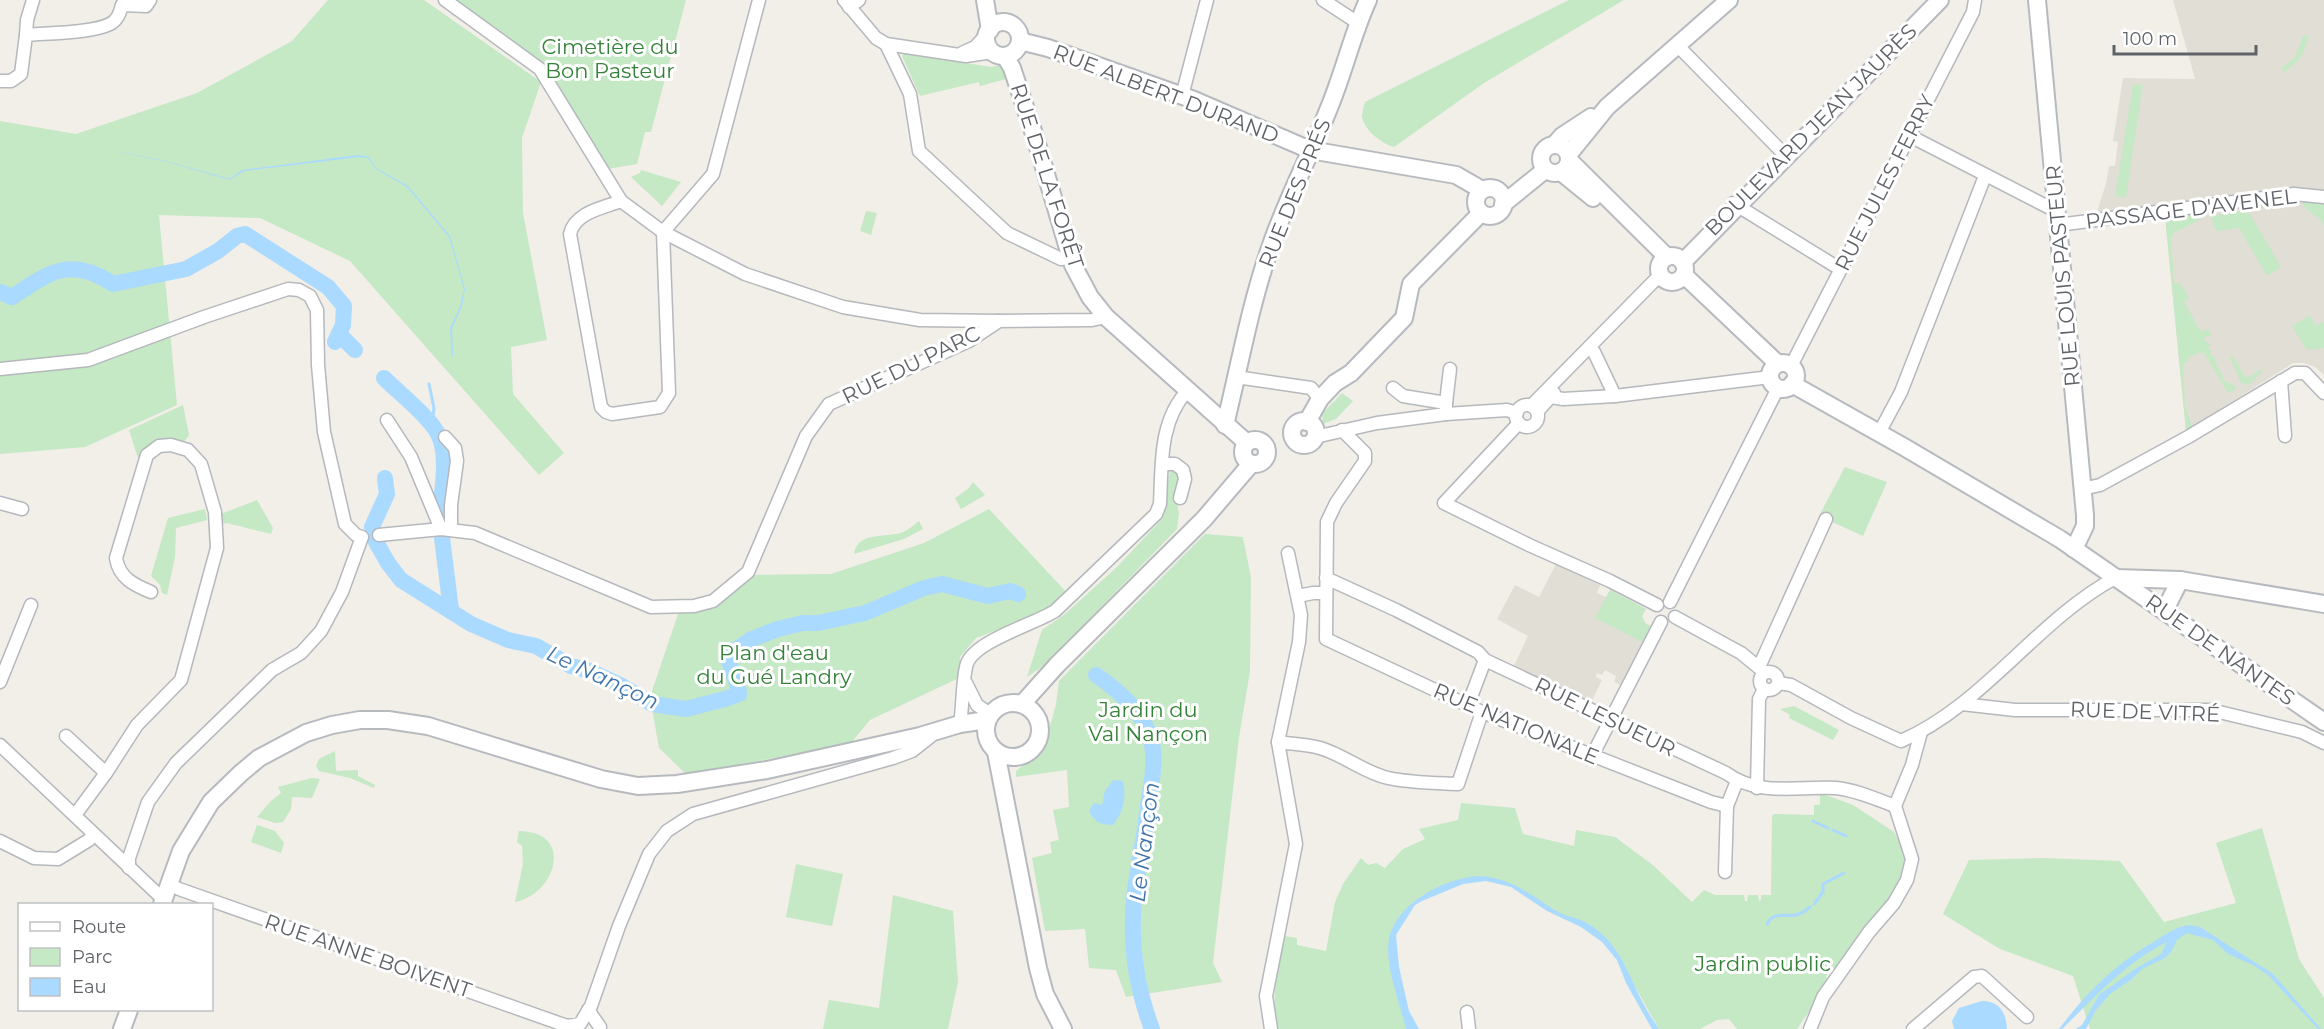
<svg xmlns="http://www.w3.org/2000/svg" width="2324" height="1029" viewBox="0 0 2324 1029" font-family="Montserrat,sans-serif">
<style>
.education{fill:#e1ded6}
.green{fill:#c5e8c5}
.water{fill:#aadaff}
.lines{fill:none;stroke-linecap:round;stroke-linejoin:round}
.stream{stroke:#aadaff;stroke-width:3}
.river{stroke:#aadaff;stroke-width:16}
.street-casing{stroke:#b5b8bc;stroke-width:15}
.secondary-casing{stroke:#b6babf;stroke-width:20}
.street{stroke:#fff;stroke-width:12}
.secondary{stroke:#fff;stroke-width:16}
.labels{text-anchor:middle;stroke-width:6;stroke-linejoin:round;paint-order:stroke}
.park-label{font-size:21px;fill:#348238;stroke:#fff}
.street-label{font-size:21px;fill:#5f6368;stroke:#fff}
.water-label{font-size:22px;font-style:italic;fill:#4174aa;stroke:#fff}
</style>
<rect width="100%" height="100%" fill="#f1efe8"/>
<g class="education">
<polygon points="2173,0 2324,0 2324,194 2095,219 2106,183 2109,166 2115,166 2118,142 2113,141 2123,78 2195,79"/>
<polygon points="2324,199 2324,375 2315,367 2304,363 2293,363 2186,431 2165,216"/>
<polygon points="1556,564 1600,585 1597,593 1606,597 1610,590 1646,609 1642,616 1645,623 1651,626 1620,685 1614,682 1616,676 1605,670 1602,675 1597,673 1596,677 1602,680 1590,705 1513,668 1528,636 1497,619 1515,585 1539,597"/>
</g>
<g class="green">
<polygon points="328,0 424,0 541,82 522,138 523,213 547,340 511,347 513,394 564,453 539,475 350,261 260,218 159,215 177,405 85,447 0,454 0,121 76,134 197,93 292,41"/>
<polygon points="453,0 686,0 651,132 645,132 637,164 607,169 544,66"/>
<path d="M1569 0H1624L1484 83 1394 147C1382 144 1364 130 1362 117 1362 113 1364 106 1365 102Z"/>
<path d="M2309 35C2306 51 2298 64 2284 72L2281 68 2295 57 2303 36Z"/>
<polygon points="903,53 991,67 1002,65 1006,79 980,86 979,82 920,96 902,56"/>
<polygon points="2133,84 2143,85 2126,198 2115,196"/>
<polygon points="641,170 681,182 662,206 631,177 640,173"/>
<path d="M2296 196 2324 199V225C2318 215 2308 213 2302 203L2297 202 2253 210 2248 207 2209 213 2206 210Z"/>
<polygon points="866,211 877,213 871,235 860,231"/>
<polygon points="2198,211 2199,220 2174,233 2171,238 2174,283 2180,283 2189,298 2184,302 2201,332 2208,329 2212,337 2206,336 2204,339 2210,345 2208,349 2212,350 2210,353 2216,359 2215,362 2218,364 2217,367 2222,373 2223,380 2235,386 2236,389 2228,393 2204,353 2199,353 2188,358 2189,360 2183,364 2185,405 2192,427 2186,431 2165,216"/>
<polygon points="2241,211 2250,214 2281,267 2267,276 2239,228 2216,231 2210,216"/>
<polygon points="2310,315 2316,326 2324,322 2324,348 2307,350 2292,326"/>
<polygon points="2233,356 2246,378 2262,369 2263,371 2248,385 2241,383 2230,358"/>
<polygon points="1342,393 1353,401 1336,419 1323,424 1322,414"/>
<path d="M183 405 189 435 184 442C165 436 151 441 138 458L129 430Z"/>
<polygon points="1845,467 1887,482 1863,536 1819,516"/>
<polygon points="1170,471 1176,472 1178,477 1175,493 1179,513 1177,529 1072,637 1040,668 1027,677 1042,630 1065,614 1117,567 1162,519"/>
<polygon points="973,482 985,495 961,509 955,498 969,488"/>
<polygon points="257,500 273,528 271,534 227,523 222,524 221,514"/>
<polygon points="205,509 207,520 176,528 175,557 167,595 162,593 160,585 151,576 168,518"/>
<polygon points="989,509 1067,593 1045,612 976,638 960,657 961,677 870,720 851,743 687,775 659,748 650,697 678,614 752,575 831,574 924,543"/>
<path d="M919 521 923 529 904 539 854 554C858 530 886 539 903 532 908 530 914 525 919 521Z"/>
<polygon points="1205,534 1243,537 1251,578 1250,671 1239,737 1213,963 1222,982 1126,997 1116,970 1089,968 1085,929 1045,931 1032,858 1052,853 1050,842 1059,840 1053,810 1069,807 1067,770 1016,777 1016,771 1044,749 1056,704 1059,681"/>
<polygon points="1610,590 1646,609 1642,616 1645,623 1651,626 1642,642 1595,618"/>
<polygon points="1794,706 1839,730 1833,740 1789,718 1790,715 1780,709"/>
<polygon points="335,751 336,771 358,770 358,776 375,785 374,788 350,778 319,771 316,766 319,759"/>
<polygon points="312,778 320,779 312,798 292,797 291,809 283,822 275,823 257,817 271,801 281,793 278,787"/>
<path d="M1820 793 1853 805 1894 832 1909 860 1902 883 1842 962 1826 976 1828 983 1797 1029H1737L1729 1019 1717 1020 1700 1029H1659L1619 958 1604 939 1503 881 1493 879 1464 881 1421 896 1395 927 1389 960 1406 1029H1278C1270 997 1278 968 1284 936L1297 938V945L1326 951 1335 902 1343 884 1361 858 1368 865 1376 863 1385 868 1403 849 1425 839 1419 829 1458 820 1461 803 1515 808 1523 834 1574 846 1576 830 1615 837 1654 866 1692 902 1704 890 1715 895H1744L1745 901H1747L1748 895H1758L1759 901 1761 900V895H1771L1772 816 1774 814 1814 815V805H1820Z"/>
<polygon points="257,825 275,831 284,843 281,853 251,842"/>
<polygon points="2262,828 2299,959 2324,998 2324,1029 2090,1029 2073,976 2000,949 1943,914 1969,860 2044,858 2120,861 2164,922 2236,903 2216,843"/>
<path d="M519 831C576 832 555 895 515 902L523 864 522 846 517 842Z"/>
<polygon points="796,864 843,874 832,926 786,917"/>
<polygon points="893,895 953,911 958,982 948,1029 823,1029 829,1000 879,1008"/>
</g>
<g class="water">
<polygon points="97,148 162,160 230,179 242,170 358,155 369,157 376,168 408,186 450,236 465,289 462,306 452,328 453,355 452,357 450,328 460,307 464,289 449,237 407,187 376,169 368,158 359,157 244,171 230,180 164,161"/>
<path d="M1113 780 1123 781C1127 797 1123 813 1113 825 1100 825 1095 822 1089 811L1094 803 1102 805 1105 791Z"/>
<path d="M1478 876C1509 877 1528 893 1553 909 1563 916 1576 917 1587 923 1618 941 1627 971 1642 1001 1647 1011 1653 1020 1659 1029H1652L1626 983 1617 960 1602 942 1581 927 1547 911 1511 887 1486 881 1463 884 1422 901 1415 905 1396 935 1399 967 1409 1011 1419 1029H1406C1400 1004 1384 963 1389 939 1396 903 1445 878 1478 876Z"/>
<path d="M2189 925 2200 927 2273 974 2321 1029H2318L2269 976 2255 966 2228 954 2213 940 2187 933 2177 940 2171 952 2165 958 2142 969 2132 979 2110 994 2096 1010 2086 1029H2076L2082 1025 2099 995 2135 969 2161 954 2167 942C2125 963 2095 997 2062 1029H2059C2086 993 2116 963 2155 941 2166 934 2176 927 2189 925Z"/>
<path d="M1982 1001C1999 1001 2006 1012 2007 1029H1954L1952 1021 1959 1008Z"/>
</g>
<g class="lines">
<g class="stream">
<polyline points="429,384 434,408 432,424"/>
<polyline points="1813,821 1828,828"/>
<polyline points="1833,830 1846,836"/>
<polyline points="1814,904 1823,892 1823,884 1844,873"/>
<path d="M1767 924C1774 911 1784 917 1796 915 1801 914 1805 911 1810 907"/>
</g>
<g class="river">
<path d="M0 292 12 297C50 272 70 256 113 284L186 269 218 251 237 236 245 234 328 287 344 306 343 325 335 342"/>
<polyline points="339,334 355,350"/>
<path d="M384 378C399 393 431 418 439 436 449 458 441 493 440 516"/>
<path d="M385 478 387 494 372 527 376 542 388 563 401 580 471 624 508 640 536 646 571 666 590 671 622 686 652 704 686 709 725 699 739 694C738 678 729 670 728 655L752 639 778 629 803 623H818L865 613 924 588 942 584 988 596 1010 591 1018 594"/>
<polyline points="442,538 451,610"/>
<path d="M1096 675C1118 690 1141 710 1150 736 1158 761 1150 788 1147 813 1144 842 1137 870 1134 899 1130 944 1136 987 1152 1029"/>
</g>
<g class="street-casing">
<g id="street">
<polyline points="445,0 540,69 621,201 663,232 745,274 843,307 920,320 999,321"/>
<polyline points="844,0 876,38 886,44 966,56 992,52"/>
<polyline points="1323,0 1358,23"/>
<polyline points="849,7 859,0"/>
<polyline points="26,35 27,20 33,0"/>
<polyline points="886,44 910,94 919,151 1007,233 1061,259 1071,258"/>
<polyline points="1678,46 1786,156"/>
<polyline points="962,53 975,47 987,34"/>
<path d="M0 81H11L21 74 26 35C48 33 92 33 110 24 118 20 120 12 122 5L146 6 150 0"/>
<polyline points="1182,96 1207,0"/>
<polyline points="1910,136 2050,208 2057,209"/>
<path d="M621 201C603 208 575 212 570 234L601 407 606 412 612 414 660 407 669 393 663 232 713 174 759 0"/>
<polyline points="1733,203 1840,269"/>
<polyline points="2058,225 2294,194 2324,197"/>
<polyline points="1594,352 1615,396"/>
<polyline points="1791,366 1973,12 1975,0"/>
<polyline points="0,369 88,360 204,317 288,289 299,290 310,296 317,310 318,365 324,432 345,524 356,535 362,537 342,592 321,631 301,653 272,670 176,763 148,802 129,858 129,868"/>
<polyline points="1236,377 1311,388 1320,399"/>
<polyline points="2281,381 2285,436"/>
<polyline points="1393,388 1403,396 1446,403 1446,414"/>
<polyline points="1551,397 1563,399 1615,396 1770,377"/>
<polyline points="1446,403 1450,369"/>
<circle cx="1527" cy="416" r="11"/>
<polyline points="1531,406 1660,275"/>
<polyline points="1537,412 1554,393"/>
<polyline points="387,420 411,457 441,529"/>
<polyline points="1519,423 1444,503 1529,545 1610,581 1657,605"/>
<polyline points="1342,430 1365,453 1365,461 1336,503 1327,522 1326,639 1482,712 1711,802 1727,806 1737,781"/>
<polyline points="1879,433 1901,392 1985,176"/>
<polyline points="445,437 455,448 457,461 451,505 451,530"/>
<polyline points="1315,437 1377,423 1446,414 1507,410 1517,413"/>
<polyline points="1162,464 1175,464 1183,470 1185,479 1180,498"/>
<polyline points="2082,489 2100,485 2188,437 2295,373 2305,373 2324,393"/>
<polyline points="0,503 22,509"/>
<polyline points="379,535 441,529 475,533 651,607 694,606 713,601 748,572 806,436 829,404 969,341 999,321 1092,320 1106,317"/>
<path d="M1326 578 1396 610 1478 652 1485 660 1726 773C1758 797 1799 786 1836 788 1856 790 1876 799 1895 806"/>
<polyline points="1298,596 1313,593 1326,593"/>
<polyline points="1670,602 1778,388"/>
<polyline points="1675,617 1741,653 1763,671"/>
<polyline points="1759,667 1826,519"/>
<circle cx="1769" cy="681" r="9"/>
<polyline points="0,682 31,605"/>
<polyline points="966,683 977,705 990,714"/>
<path d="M1778 683 1791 685 1851 718 1901 741C1984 705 2036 621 2115 578"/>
<polyline points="1962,704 2015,710 2211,710 2302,732 2324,743"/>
<polyline points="1468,705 1485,660"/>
<path d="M960 724C963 705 962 686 966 667 970 642 1033 625 1055 611L1156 514 1160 504C1162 463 1159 421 1188 390"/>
<polyline points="66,736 106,773"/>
<path d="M1278 742C1291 744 1306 744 1320 748 1344 755 1363 772 1388 778 1411 783 1435 783 1458 784L1482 712"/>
<polyline points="0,745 164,900"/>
<polyline points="1592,756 1661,622"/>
<polyline points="1757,788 1759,699 1764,689"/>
<polyline points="1895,806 1912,765 1921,732"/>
<path d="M75 815 106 773 137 725 181 680 217 548 215 512 201 464 188 450 171 445 159 446 147 455 116 558C119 578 134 585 151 592"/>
<polyline points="0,841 34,858 58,859 89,840 93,834"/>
<polyline points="1725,872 1727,806"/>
<polyline points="169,884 179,889 567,1026 580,1024 591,1006 619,926 649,854 667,831 693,814 893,758 912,751 931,736"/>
<polyline points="588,1010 600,1027"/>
<polyline points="1467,1012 1469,1029"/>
<polyline points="1271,1029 1266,996 1296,844 1278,742 1299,642 1301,615 1288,553"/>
<polyline points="1810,1029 1823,997 1869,932 1894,903 1907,880 1912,859 1895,806"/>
<polyline points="1913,1029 1974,977 1982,976 2027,1017"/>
</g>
</g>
<g class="secondary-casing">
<g id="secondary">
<polyline points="985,0 990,30"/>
<polyline points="2037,0 2085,515 2085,526 2074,549"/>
<circle cx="1003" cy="39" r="17"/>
<polyline points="1020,41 1048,48 1194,100 1310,150 1456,175 1482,190"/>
<polyline points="1005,56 1012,68 1035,137 1073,265 1090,297 1106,317 1247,443"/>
<polyline points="1555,144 1562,136 1591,117"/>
<circle cx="1555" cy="159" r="14"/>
<polyline points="1569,154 1607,107 1729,0"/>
<polyline points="1569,160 1667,257"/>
<polyline points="1561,172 1593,198"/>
<circle cx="1490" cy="202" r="14"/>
<polyline points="1503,204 1545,170"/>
<circle cx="1672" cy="269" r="13"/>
<polyline points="1683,262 1940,0"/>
<polyline points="1684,275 1778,364"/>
<circle cx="1783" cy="376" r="13"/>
<polyline points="1792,384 1904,447 2060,539 2324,722"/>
<circle cx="1304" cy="433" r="12"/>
<polyline points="1307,422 1320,399 1335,383 1351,373 1404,318 1411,284 1481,213"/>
<path d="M1225 425C1239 368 1250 306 1269 251 1285 202 1310 156 1329 108 1344 72 1352 35 1368 0"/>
<circle cx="1255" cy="452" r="12"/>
<polyline points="2116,578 2180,580 2324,604"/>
<polyline points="2165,610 2180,580"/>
<circle cx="1013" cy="730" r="27"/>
<polyline points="1022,704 1057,665 1204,519 1251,464"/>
<polyline points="996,752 1038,968 1045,994 1063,1029"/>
<polyline points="162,904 181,851 211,802 241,773 259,758 306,733 332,725 360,720 388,720 428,726 601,779 638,786 677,784 767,770 920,736 960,724 987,720"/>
<polyline points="122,1029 129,1010"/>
</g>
</g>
<use href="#street" class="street"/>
<use href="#secondary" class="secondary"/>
</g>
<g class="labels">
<g class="park-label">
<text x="610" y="54">Cimetière du<tspan x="610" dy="24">Bon Pasteur</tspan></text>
<text x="774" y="660">Plan d'eau<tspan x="774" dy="24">du Gué Landry</tspan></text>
<text x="1148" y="717">Jardin du<tspan x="1148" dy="24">Val Nançon</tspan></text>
<text x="1763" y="971">Jardin public</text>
</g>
<g class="street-label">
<text transform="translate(1166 94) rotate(21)" y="7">RUE ALBERT DURAND</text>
<text transform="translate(1811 130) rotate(-45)" y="7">BOULEVARD JEAN JAURÈS</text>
<text transform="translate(1047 176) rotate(72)" y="7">RUE DE LA FORÊT</text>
<text transform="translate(1885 183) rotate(-63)" y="7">RUE JULES FERRY</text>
<text transform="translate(1295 193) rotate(-68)" y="7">RUE DES PRÉS</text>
<text transform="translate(2191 209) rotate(-7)" y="7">PASSAGE D'AVENEL</text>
<text transform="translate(2063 276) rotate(-95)" y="7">RUE LOUIS PASTEUR</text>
<text transform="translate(911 365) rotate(-26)" y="7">RUE DU PARC</text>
<text transform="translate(2220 650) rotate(35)" y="7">RUE DE NANTES</text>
<text transform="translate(2145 712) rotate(2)" y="7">RUE DE VITRÉ</text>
<text transform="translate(1605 717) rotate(26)" y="7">RUE LESUEUR</text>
<text transform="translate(1516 724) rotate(23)" y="7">RUE NATIONALE</text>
<text transform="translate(368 956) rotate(19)" y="7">RUE ANNE BOIVENT</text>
</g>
<g class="water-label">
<text transform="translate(603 677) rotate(25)" y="8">Le Nançon</text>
<text transform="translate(1144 842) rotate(-83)" y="8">Le Nançon</text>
</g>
</g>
<rect x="18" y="903" width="195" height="108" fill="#ffffff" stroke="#bfc1c3" stroke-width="1.5"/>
<rect x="30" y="922" width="30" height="9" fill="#ffffff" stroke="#bfc1c3" stroke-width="1.5"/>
<text x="72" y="933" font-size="18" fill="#5f6368">Route</text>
<rect x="30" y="948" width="30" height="18" fill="#c5e8c5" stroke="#bfc1c3" stroke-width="1.5"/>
<text x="72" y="963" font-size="18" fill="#5f6368">Parc</text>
<rect x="30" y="978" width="30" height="18" fill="#aadaff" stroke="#bfc1c3" stroke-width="1.5"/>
<text x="72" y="993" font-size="18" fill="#5f6368">Eau</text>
<path d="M2114 45v9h142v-9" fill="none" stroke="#5f6368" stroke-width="3"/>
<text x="2123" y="45" font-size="18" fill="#5f6368" stroke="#ffffff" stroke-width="4.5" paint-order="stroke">100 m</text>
</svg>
